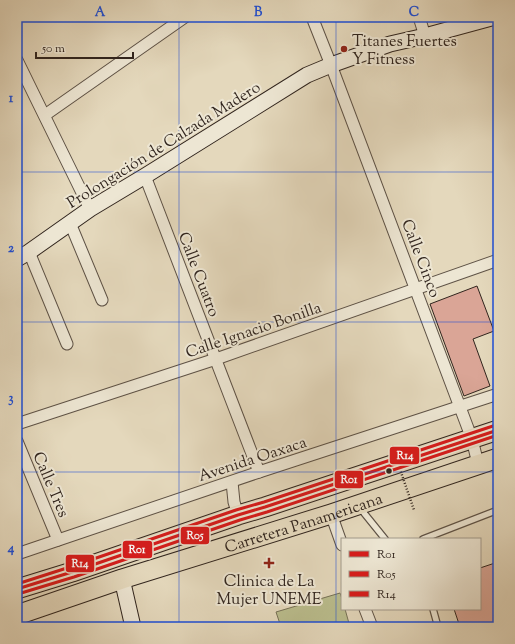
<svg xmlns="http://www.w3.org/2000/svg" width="515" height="644" viewBox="0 0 515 644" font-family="'Sorts Mill Goudy',serif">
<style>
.green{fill:#babd8d;stroke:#767156}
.building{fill:#daa596;stroke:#31251e}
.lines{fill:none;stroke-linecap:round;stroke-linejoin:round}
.lane-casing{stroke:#5e5246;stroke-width:8}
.street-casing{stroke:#5e5246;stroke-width:13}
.secondary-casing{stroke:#31251e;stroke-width:17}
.highway-casing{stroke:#31251e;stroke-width:21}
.lane{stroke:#ede6d3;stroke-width:5.5}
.street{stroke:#ede6d3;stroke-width:11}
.secondary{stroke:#ede6d3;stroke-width:15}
.highway{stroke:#e4d8bc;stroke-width:19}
.path-bridge{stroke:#31251e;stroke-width:2.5;stroke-dasharray:1 2;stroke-linecap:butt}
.bus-1-casing{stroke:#ede6d3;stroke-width:6}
.bus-2-casing{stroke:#ede6d3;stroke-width:6}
.bus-3-casing{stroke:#ede6d3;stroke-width:6}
.bus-1{stroke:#d81b1b;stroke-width:3}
.bus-2{stroke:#d81b1b;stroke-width:3}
.bus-3{stroke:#d81b1b;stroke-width:3}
.grid{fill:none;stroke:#1d4ed8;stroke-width:1;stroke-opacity:0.55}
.poi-dot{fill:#8f2418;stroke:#ede6d3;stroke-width:1.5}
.bus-dot{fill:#31251e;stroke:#ede6d3;stroke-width:1.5}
.labels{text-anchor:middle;stroke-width:4;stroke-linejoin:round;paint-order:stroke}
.poi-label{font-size:16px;fill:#31251e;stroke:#ede6d3;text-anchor:start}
.street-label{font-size:16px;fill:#31251e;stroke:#ede6d3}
.line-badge{stroke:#ede6d3;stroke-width:1.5}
.badge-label{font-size:11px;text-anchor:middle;font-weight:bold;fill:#fff}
.neatline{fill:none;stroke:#1d4ed8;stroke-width:1.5}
.grid-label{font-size:13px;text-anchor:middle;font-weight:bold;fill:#1d4ed8}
</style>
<rect width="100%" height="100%" fill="#e4d8bc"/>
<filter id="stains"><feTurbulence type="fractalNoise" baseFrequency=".005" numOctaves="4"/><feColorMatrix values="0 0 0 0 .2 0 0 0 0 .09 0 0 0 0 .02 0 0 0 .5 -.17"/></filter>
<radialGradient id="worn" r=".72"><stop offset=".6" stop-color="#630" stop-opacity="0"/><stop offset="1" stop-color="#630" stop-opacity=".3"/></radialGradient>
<polygon class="green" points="340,593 342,599 342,609 345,609 350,627 281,627 276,612"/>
<g class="building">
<polygon points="477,286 494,331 473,339 490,386 464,396 430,304"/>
<polygon points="498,562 498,627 460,627 454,609 480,609 480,568"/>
</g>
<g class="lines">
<g class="lane-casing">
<g id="lane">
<polyline points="360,508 385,539"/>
<polyline points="423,539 498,510"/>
<polyline points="433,609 438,627"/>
</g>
</g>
<g class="street-casing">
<g id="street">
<polyline points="312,17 331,65 472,439 478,464"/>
<polyline points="419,17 425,36"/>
<polyline points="17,60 90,209"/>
<polyline points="45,115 185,17"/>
<polyline points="145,176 259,472"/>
<polyline points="70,223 102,300"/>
<polyline points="29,252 67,344"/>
<polyline points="17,424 216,359 498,260"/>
<polyline points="17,441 58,540"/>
<polyline points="232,482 234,502 238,515"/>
<polyline points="331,514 342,545"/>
<polyline points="17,554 259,472 498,394"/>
<polyline points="365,609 372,627"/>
</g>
</g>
<g class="secondary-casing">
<g id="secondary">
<polyline points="17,259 29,252 90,209 145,176 307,75 331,65 390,44 425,36 495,17"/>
<polyline points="122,579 133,627"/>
</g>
</g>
<g class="highway-casing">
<g id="highway">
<polyline points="17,589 72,572 238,515 265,507 498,430"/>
<path id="s1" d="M17 615 122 579 331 514 498 458"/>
</g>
</g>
<use href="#lane" class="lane"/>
<use href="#street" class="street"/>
<use href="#secondary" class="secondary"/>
<use href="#highway" class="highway"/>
<polyline class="path-bridge" points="392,446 414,510"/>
<g class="bus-1-casing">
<polyline id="bus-1" points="17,589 72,572 238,515 265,507 498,430"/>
</g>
<g class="bus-2-casing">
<polyline id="bus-2" points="18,594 74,577 240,520 267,512 498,435"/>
</g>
<g class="bus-3-casing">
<polyline id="bus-3" points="17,584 70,567 236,510 264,502 496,425"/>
</g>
<use href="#bus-1" class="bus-1"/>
<use href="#bus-2" class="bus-2"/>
<use href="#bus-3" class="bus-3"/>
</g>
<path class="grid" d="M179 17V627M336 17V627M17 172H498M17 322H498M17 472H498"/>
<g class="poi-dot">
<circle cx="344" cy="49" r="4"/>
<path d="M267 557h4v4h4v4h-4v4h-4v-4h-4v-4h4z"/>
</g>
<circle class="bus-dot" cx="389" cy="471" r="3.5"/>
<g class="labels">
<g class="poi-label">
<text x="352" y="46">Titanes Fuertes<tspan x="352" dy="18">Y Fitness</tspan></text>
<text x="269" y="586" text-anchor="middle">Clinica de La<tspan x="269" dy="18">Mujer UNEME</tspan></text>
</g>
<g class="street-label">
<text transform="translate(163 144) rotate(-32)" y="6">Prolongación de Calzada Madero</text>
<text transform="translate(422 258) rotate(69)" y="6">Calle Cinco</text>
<text transform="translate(200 274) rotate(69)" y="6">Calle Cuatro</text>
<text transform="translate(253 329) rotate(-19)" y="6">Calle Ignacio Bonilla</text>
<text transform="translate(252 458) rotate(-18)" y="6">Avenida Oaxaca</text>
<text transform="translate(52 484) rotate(67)" y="6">Calle Tres</text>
<text dy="6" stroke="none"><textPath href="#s1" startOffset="301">Carretera Panamericana</textPath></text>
</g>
</g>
<g class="line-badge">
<rect x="389" y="446" width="31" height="19" rx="4" fill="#d81b1b"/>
<rect x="334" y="470" width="30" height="19" rx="4" fill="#d81b1b"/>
<rect x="180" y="526" width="30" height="19" rx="4" fill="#d81b1b"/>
<rect x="122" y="540" width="31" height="19" rx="4" fill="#d81b1b"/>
<rect x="65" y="554" width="30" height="19" rx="4" fill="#d81b1b"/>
</g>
<g class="badge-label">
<text x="405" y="459">R14</text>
<text x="349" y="483">R01</text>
<text x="195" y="539">R05</text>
<text x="137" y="553">R01</text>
<text x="80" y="567">R14</text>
</g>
<rect width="515" height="644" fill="none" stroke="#e4d8bc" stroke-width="44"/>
<rect x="341" y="538" width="140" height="72" fill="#ede6d3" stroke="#a2998b"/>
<rect x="349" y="551" width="20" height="6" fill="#d81b1b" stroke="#a2998b"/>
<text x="377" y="558" font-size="12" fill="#31251e">R01</text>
<rect x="349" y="571" width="20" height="6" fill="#d81b1b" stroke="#a2998b"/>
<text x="377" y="578" font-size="12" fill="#31251e">R05</text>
<rect x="349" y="591" width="20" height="6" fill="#d81b1b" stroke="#a2998b"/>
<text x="377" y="598" font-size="12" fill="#31251e">R14</text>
<path d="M36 52v6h97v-6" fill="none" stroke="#31251e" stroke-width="2"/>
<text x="42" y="52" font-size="12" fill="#31251e" stroke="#ede6d3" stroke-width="3" paint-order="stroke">50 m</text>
<rect x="22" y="22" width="471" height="600" class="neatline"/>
<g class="grid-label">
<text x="100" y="16">A</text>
<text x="258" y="16">B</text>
<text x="414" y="16">C</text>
<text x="11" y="102">1</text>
<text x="11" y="252">2</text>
<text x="11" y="402">3</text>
<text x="11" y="552">4</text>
</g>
<rect width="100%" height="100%" filter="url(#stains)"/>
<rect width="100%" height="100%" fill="url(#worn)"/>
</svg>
